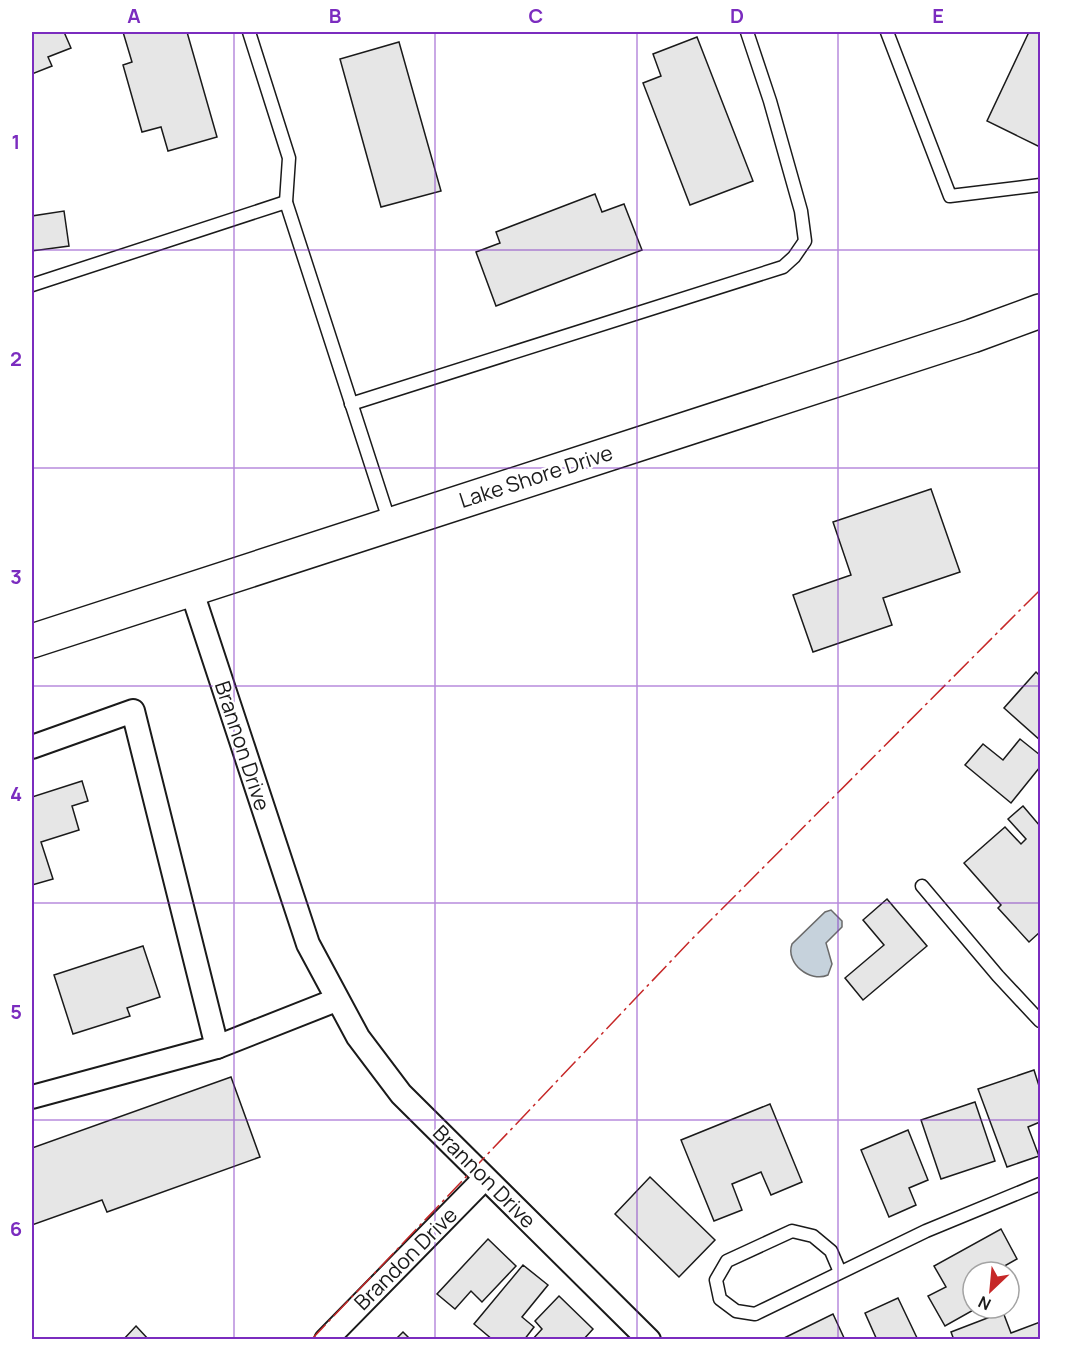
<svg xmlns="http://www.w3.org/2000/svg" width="1072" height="1371" viewBox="0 0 1072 1371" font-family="Manrope,sans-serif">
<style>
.water{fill:#c6d2dc;stroke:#6a6a6a;stroke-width:1.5}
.building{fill:#e6e6e6;stroke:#1a1a1a;stroke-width:1.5}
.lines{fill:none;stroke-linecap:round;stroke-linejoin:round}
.service-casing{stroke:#1a1a1a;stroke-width:15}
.minor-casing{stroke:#1a1a1a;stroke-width:26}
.primary-casing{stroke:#1a1a1a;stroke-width:36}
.service{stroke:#fff;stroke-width:12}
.minor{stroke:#fff;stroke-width:22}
.primary{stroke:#fff;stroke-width:33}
.power{stroke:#c62828;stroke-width:1.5;stroke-dasharray:21 4.5 3 4.5;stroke-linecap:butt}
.grid{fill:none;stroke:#7b2cbf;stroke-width:1.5;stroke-opacity:0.55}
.labels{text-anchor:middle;stroke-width:4.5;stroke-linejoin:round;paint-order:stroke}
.street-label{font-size:21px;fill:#1a1a1a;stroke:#fff}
.neatline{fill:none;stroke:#7b2cbf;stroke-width:2}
.grid-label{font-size:20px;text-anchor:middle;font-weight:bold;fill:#7b2cbf}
</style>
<rect width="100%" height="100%" fill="#fff"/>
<path class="water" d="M831 910 842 921V927L826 943 832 964 828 975C810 983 785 963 792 944L825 912Z"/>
<g class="building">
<polygon points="32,32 64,32 71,48 48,57 52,66 32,74"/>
<polygon points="123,32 187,32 217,137 168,151 161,127 142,132 123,65 132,62"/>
<polygon points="1029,32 1040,32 1040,147 987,121"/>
<polygon points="697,37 753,181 690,205 643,83 661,76 653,54"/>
<polygon points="399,42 441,191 381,207 340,59"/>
<polygon points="595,194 602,212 624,204 642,250 496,306 476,252 500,243 496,232"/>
<polygon points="64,211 69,246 32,251 32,216"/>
<polygon points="931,489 960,572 883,598 892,625 813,652 793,595 851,575 833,522"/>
<polygon points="1036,672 1040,676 1040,740 1004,708"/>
<polygon points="1020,739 1040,755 1040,767 1011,803 965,765 983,744 1003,760"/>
<polygon points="82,781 88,801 72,806 79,830 41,842 53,879 32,885 32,797"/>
<polygon points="1023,806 1040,826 1040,932 1029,942 998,908 1001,905 964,863 1005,827 1021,844 1026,839 1008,819"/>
<polygon points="887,899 927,946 863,1000 845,978 884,945 863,920"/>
<polygon points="143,946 160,997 127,1008 130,1016 73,1034 54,975"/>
<polygon points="1034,1070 1040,1089 1040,1122 1028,1127 1039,1156 1007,1167 978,1089"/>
<polygon points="231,1077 260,1157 107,1212 102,1200 32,1225 32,1148"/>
<polygon points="975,1102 995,1161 941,1179 921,1120"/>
<polygon points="770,1104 802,1182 771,1195 761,1172 732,1184 742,1210 714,1221 681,1140"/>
<polygon points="908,1130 928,1180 909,1188 916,1205 889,1217 861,1150"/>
<polygon points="650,1177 715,1240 679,1277 615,1214"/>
<polygon points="1001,1229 1017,1259 994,1272 973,1272 973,1308 977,1308 945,1326 928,1296 946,1287 934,1266"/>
<polygon points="488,1239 516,1266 482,1302 471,1291 455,1309 437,1294"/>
<polygon points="523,1265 548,1285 522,1317 534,1327 524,1340 493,1340 474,1324"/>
<polygon points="559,1296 593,1329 583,1340 532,1340 542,1329 535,1321"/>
<polygon points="898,1298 918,1340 877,1340 865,1313"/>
<polygon points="1003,1312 1011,1333 1040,1322 1040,1340 954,1340 951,1332"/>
<polygon points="833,1314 845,1340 780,1340"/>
<polygon points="136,1326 149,1340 123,1340"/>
<polygon points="403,1332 411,1340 395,1340"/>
</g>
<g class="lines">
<g class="service-casing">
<g id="service">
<polyline points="249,32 289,158 286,202 390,523"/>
<polyline points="887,32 950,196 1040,185"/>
<polyline points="32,285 286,202"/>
<polyline points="351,404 783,267 794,257 805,241 801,211 770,101 747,32"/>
<polyline points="922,886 998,976 1040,1021"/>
<polyline points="840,1272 831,1251 813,1236 792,1231 727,1261 716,1280 720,1299 736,1311 755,1314 926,1231 1040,1184"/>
</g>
</g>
<g class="minor-casing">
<g id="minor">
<polyline points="191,589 308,944 358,1037 401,1094 649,1340"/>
<polyline points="32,747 133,711 217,1047 32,1097"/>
<polyline points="217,1047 336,1000"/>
<polyline points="326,1340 485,1178"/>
</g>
</g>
<g class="primary-casing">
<polyline id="primary" points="32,641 972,336 1040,311"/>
</g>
<use href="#service" class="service"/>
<use href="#minor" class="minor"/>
<use href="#primary" class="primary"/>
<polyline class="power" points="311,1340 691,940 1040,590"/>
</g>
<path class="grid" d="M234 32V1340M435 32V1340M637 32V1340M838 32V1340M32 250H1040M32 468H1040M32 686H1040M32 903H1040M32 1120H1040"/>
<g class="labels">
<g class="street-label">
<text transform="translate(536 477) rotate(-18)" y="7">Lake Shore Drive</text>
<text transform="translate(242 746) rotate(72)" y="7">Brannon Drive</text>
<text transform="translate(484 1177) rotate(45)" y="7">Brannon Drive</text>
<text transform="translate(406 1259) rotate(-45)" y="7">Brandon Drive</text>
</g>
</g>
<rect width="1072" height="1371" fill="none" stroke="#ffffff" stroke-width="66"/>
<g transform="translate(991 1290) rotate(206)"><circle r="28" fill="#ffffff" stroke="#a3a3a3" stroke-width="1.5"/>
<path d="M0-4.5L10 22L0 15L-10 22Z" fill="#c62828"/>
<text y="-9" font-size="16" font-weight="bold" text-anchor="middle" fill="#1a1a1a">N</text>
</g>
<rect x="33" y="33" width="1006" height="1305" class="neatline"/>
<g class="grid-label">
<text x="134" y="23">A</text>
<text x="335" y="23">B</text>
<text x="536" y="23">C</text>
<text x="737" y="23">D</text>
<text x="938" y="23">E</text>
<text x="16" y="149">1</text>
<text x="16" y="366">2</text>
<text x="16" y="584">3</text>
<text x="16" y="801">4</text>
<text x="16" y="1019">5</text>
<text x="16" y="1236">6</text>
</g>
</svg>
